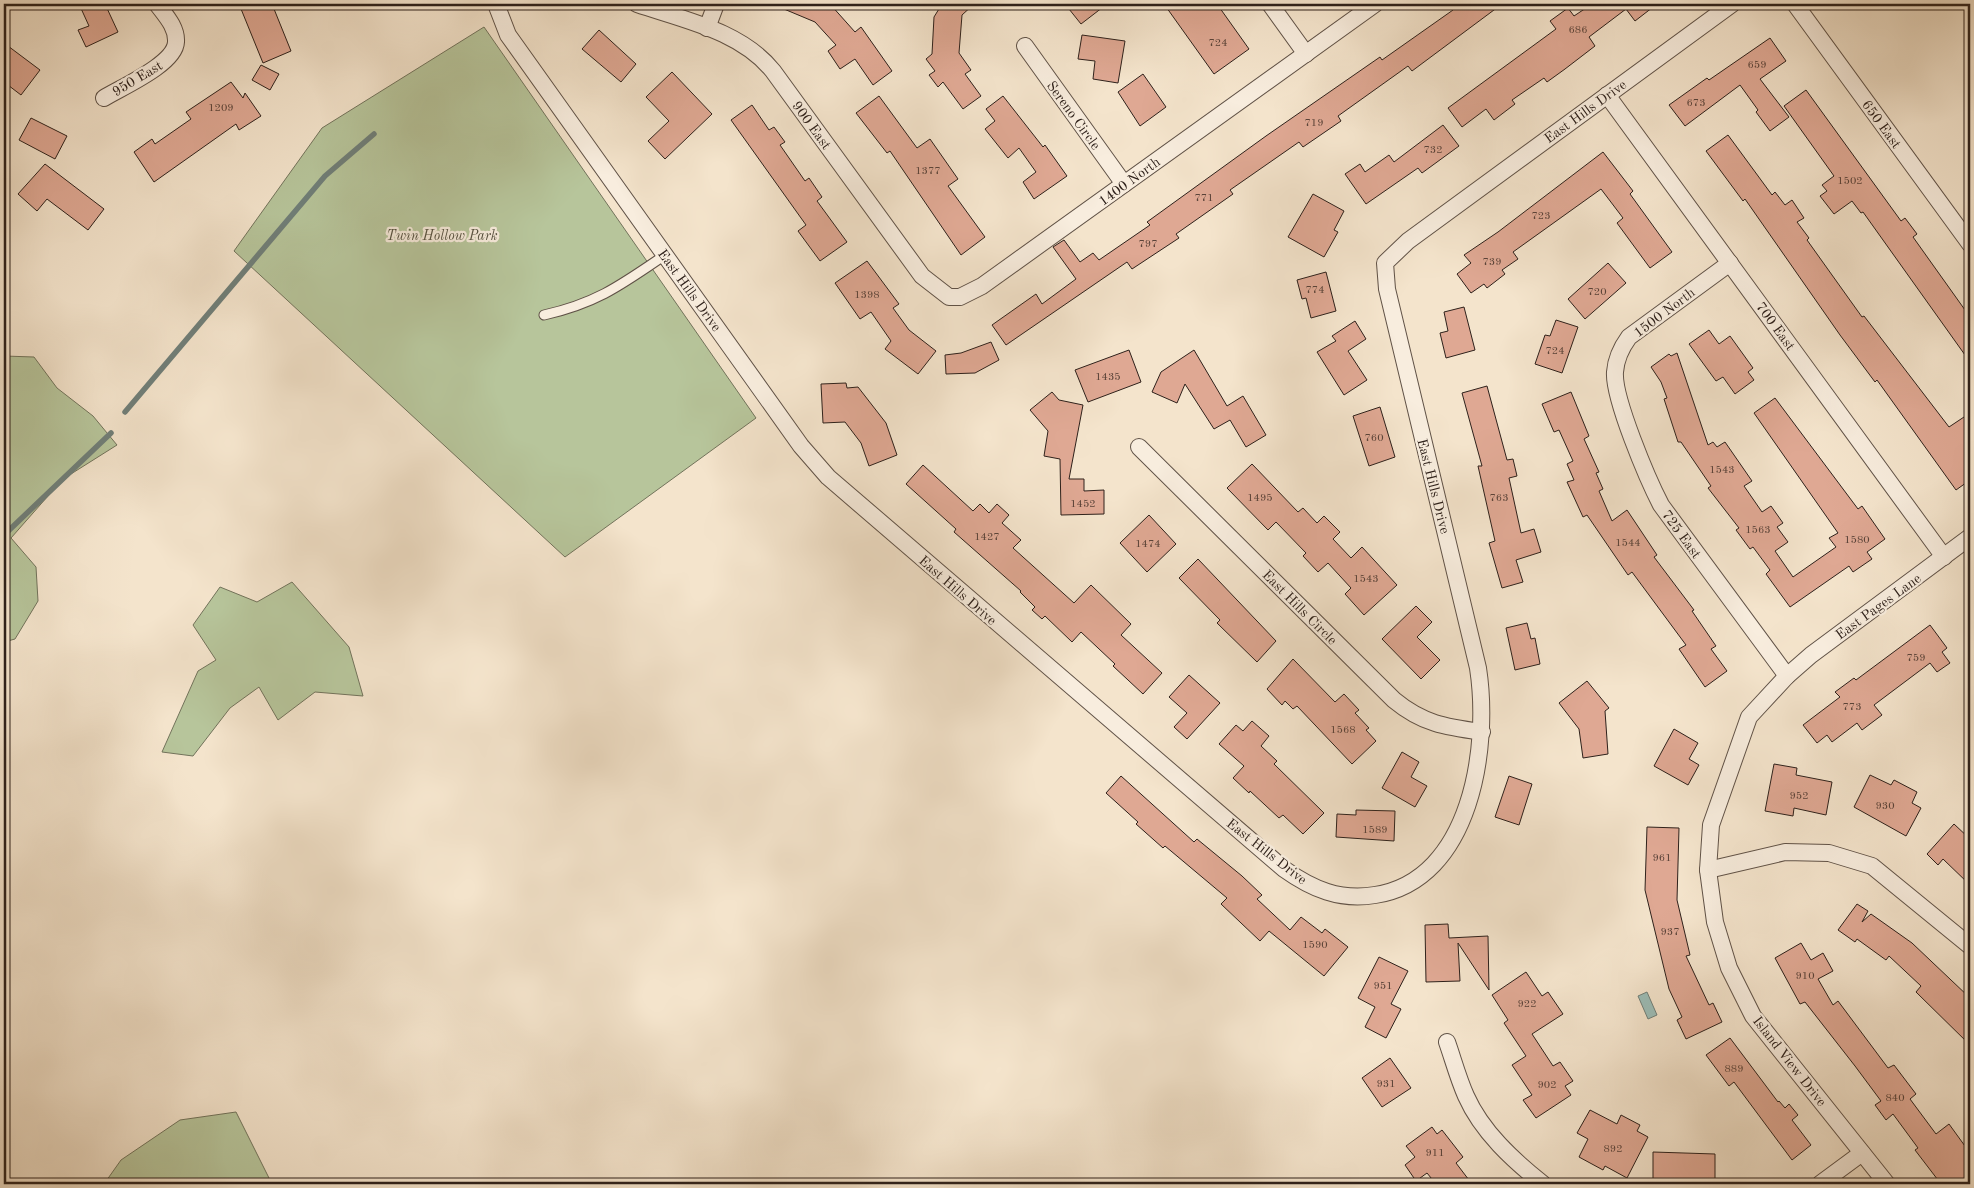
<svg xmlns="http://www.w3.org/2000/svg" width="1974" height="1188" viewBox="0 0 1974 1188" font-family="'Old Standard TT',serif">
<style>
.green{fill:#b7c59b;stroke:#72735b}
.water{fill:#9cbeb8;stroke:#707f79}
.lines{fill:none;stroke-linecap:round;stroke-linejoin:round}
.stream{stroke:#707f79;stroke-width:5.5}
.building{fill:#dfa893;stroke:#2e211b}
.service-casing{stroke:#605247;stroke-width:11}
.minor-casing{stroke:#605247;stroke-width:18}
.service{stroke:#f8edde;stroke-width:9}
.minor{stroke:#f8edde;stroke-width:16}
.labels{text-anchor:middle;stroke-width:4.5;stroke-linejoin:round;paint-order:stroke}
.number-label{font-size:11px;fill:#5a4339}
.street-label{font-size:14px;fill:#2e211b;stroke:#f8edde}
.park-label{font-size:14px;font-style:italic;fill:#575241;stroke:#f8edde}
</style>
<rect width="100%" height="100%" fill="#f4e4cc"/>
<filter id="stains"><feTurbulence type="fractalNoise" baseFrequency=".004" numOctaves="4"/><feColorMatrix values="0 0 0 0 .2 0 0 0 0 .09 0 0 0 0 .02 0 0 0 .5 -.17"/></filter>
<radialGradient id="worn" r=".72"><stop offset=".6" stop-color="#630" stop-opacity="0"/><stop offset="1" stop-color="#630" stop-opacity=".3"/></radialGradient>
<g class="green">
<polygon points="484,27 756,418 565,557 234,251 322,128"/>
<polygon points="4,356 34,357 57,388 93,416 117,445 63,479 11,538 36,567 38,601 15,639 4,642"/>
<polygon points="292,582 349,647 363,696 315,692 278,720 259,687 230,708 193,756 162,752 198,671 216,660 193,625 220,587 257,602"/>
<polygon points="236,1112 269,1178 266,1184 104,1184 121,1160 180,1120"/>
</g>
<polygon class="water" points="1647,992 1657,1015 1648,1019 1638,996"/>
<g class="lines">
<g class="stream">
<polyline points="125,412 325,176 374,134"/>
<polyline points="4,535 111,433"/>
</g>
</g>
<g class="building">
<polygon points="79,4 105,4 118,32 86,47 78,30 89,26"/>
<polygon points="239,4 272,4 291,51 263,63"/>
<polygon points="772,4 830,4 855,32 861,27 892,71 873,85 855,59 840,69 828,51 836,45 815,22"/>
<polygon points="942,4 974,4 962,15 959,53 971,70 965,74 981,96 963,109 943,82 938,87 929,75 935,71 926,59 932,54 934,17"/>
<polygon points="1065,4 1107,4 1081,24"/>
<polygon points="1164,4 1217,4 1249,49 1214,74"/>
<polygon points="1449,4 1502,4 1412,71 1408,66 1338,116 1341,121 1303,147 1299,142 1230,190 1233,194 1176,234 1179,238 1132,269 1127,262 1006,345 992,325 1036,294 1042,304 1076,279 1053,247 1064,240 1080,262 1093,253 1099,260 1150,225 1147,222 1266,136 1380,57 1382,60 1453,10"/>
<polygon points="1592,4 1657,4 1635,21 1626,9 1589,37 1595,46 1565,69 1547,82 1544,78 1512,100 1515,104 1494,120 1486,109 1462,127 1448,108 1556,29 1550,21 1568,8 1574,16"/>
<polygon points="599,30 636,64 621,82 582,49"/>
<polygon points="1082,35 1125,41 1118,83 1093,79 1095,61 1078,59"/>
<polygon points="1770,38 1786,61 1760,79 1789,117 1770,131 1756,112 1758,110 1740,85 1685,126 1669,105 1707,78 1709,80"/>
<polygon points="4,43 40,70 21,95 4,82"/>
<polygon points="261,65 279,74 270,90 252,80"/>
<polygon points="672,72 712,114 665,159 648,141 669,121 646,97"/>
<polygon points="1143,74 1166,107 1140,126 1118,92"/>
<polygon points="231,82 243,98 245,93 261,116 239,130 236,124 154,182 134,152 152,139 155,144 191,119 186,112"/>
<polygon points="1806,90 1901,221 1905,218 1917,234 1913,237 1970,317 1970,362 1863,212 1861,213 1852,201 1834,214 1820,196 1827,191 1822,185 1834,176 1784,106"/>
<polygon points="879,96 917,148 930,139 958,179 948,186 985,237 961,255 890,151 887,153 856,113"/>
<polygon points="1003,96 1043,147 1045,145 1067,176 1034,199 1023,182 1036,172 1019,148 1008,158 985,129 995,121 986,109"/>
<polygon points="752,105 769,130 774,127 785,142 780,145 805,181 809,178 822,197 817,201 847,242 820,261 798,231 806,225 731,120"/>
<polygon points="31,118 67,136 55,159 19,140"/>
<polygon points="1443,125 1459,146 1422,173 1418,168 1366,204 1345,174 1360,164 1365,172 1389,155 1394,162"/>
<polygon points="1728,135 1772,195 1775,192 1785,205 1792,200 1804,218 1797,222 1809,238 1807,240 1862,317 1864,316 1949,427 1970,413 1970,480 1956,490 1877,380 1875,382 1840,335 1745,199 1743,201 1706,151"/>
<polygon points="1603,152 1633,191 1630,194 1672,252 1650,268 1617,223 1623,218 1601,189 1513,252 1518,259 1502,270 1505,274 1487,288 1484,284 1471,293 1457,274 1471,263 1464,255 1498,232"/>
<polygon points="45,164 104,209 88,230 47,199 37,211 18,194"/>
<polygon points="1313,194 1344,211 1334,230 1338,232 1324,257 1288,237"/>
<polygon points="867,261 899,304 893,308 909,330 936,351 918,374 885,349 891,341 871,312 860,319 835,283"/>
<polygon points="1608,263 1626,283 1585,319 1568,299"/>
<polygon points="1326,272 1336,311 1311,318 1306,298 1302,299 1297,280"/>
<polygon points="1464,307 1475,350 1446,358 1440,333 1448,331 1444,312"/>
<polygon points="1556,320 1578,327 1562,373 1535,364 1545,335 1550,336"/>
<polygon points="1355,321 1366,339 1348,351 1367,380 1344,395 1317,352 1336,341 1332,336"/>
<polygon points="1709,330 1719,344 1730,336 1753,368 1748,372 1754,380 1735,394 1723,377 1716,381 1689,344"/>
<polygon points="991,342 999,360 975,373 946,374 945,355 961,353"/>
<polygon points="1129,350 1141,382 1088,402 1075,370"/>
<polygon points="1194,350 1227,406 1243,396 1266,435 1246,447 1230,420 1214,429 1185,384 1177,403 1152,392 1161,372"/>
<polygon points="1677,353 1708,445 1713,442 1717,447 1725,442 1752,481 1744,486 1762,512 1771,506 1783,523 1777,527 1788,542 1775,551 1793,577 1836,547 1829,538 1838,533 1754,413 1775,398 1858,509 1862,506 1885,539 1867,552 1872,559 1853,572 1849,566 1790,607 1766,574 1770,570 1753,547 1750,549 1736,530 1739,528 1708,488 1711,486 1681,442 1678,442 1664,399 1667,398 1661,382 1651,367 1669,354 1671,356"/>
<polygon points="846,383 847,388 858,387 886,423 897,455 869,466 861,443 845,422 823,423 821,384"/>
<polygon points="1487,386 1507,460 1513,459 1517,476 1509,478 1521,533 1534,529 1541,552 1516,560 1523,582 1502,588 1489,543 1495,541 1478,466 1482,466 1462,393"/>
<polygon points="1052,392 1059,400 1083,405 1069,479 1084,479 1084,491 1104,490 1104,514 1061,515 1060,459 1044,456 1048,431 1030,410"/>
<polygon points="1571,392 1589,436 1584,439 1599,472 1596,473 1603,489 1599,491 1612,521 1627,510 1657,555 1654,557 1694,610 1692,611 1716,646 1711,649 1727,671 1705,687 1679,649 1686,645 1632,572 1628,575 1587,515 1583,517 1567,482 1574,480 1567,464 1573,461 1559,430 1554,432 1542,404"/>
<polygon points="1380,407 1395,457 1369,466 1353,416"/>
<polygon points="1252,464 1298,512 1303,508 1317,523 1324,516 1340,532 1333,539 1351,558 1362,547 1397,585 1364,615 1345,594 1351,588 1328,563 1318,572 1303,556 1306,553 1276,522 1268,530 1227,488"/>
<polygon points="923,465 973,511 980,504 989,513 997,504 1009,515 1002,523 1021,540 1013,548 1074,603 1091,585 1131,624 1121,635 1162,673 1143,694 1113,666 1115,664 1081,632 1072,642 1045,616 1042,619 1032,610 1035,607 1020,592 1021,591 954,532 956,529 906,484"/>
<polygon points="1149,515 1176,544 1147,572 1120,543"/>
<polygon points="1198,559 1276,641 1257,662 1217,623 1220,620 1179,578"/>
<polygon points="1416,606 1432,622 1417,637 1440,660 1421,679 1382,639"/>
<polygon points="1527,623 1531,639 1535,638 1540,664 1515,670 1506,628"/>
<polygon points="1930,625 1947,648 1942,652 1950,663 1937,672 1930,663 1874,705 1882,715 1862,730 1857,723 1832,742 1827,735 1817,743 1803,725 1840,697 1835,692 1854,678 1856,680"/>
<polygon points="1293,659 1335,702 1344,694 1359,710 1355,713 1369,728 1366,730 1376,741 1352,764 1297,706 1293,709 1285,701 1282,705 1267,689"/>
<polygon points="1189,675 1220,703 1187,739 1174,727 1187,713 1169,697"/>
<polygon points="1587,681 1609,708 1605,711 1608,754 1583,758 1579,729 1559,703"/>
<polygon points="1252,721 1269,736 1261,746 1277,761 1274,764 1324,813 1303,834 1283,815 1279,818 1250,791 1249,793 1233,778 1244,766 1219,744 1236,725 1243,731"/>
<polygon points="1674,729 1698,743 1689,759 1699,765 1688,785 1654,766"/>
<polygon points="1402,752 1419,762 1411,777 1427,786 1415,807 1382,788"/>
<polygon points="1774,764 1797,768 1796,775 1832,782 1826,815 1794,808 1793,816 1765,811"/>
<polygon points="1870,775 1891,785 1894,780 1917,792 1912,803 1921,808 1906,836 1854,807"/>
<polygon points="1121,776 1194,842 1197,839 1242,876 1262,895 1257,899 1290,930 1301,917 1322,933 1325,929 1348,947 1324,976 1269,931 1260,941 1221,904 1227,898 1165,846 1163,848 1136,824 1138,822 1106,793"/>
<polygon points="1509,776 1532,784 1519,825 1495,817"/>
<polygon points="1356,810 1395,811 1394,841 1336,837 1337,814 1356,815"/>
<polygon points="1954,824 1970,839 1970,885 1943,859 1938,865 1927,854"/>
<polygon points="1647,827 1679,828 1677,900 1690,955 1686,956 1709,1005 1713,1003 1722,1022 1686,1039 1677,1020 1682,1017 1669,989 1645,890"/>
<polygon points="1857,904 1868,911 1862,922 1871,914 1912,943 1970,998 1970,1045 1916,992 1921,986 1889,956 1886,960 1857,939 1855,942 1838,930"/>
<polygon points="1448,924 1449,938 1488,936 1489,990 1458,943 1460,981 1426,982 1425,925"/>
<polygon points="1801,943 1811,960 1823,953 1833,971 1818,979 1833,1005 1838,1001 1888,1068 1894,1065 1916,1094 1910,1099 1936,1134 1949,1124 1970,1153 1970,1184 1941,1184 1915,1150 1918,1148 1893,1114 1886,1120 1875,1105 1881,1101 1855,1066 1805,1002 1800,1004 1775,958"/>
<polygon points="1379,957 1408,971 1391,1004 1401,1009 1386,1038 1365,1027 1375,1007 1358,998"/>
<polygon points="1526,972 1542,996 1548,992 1563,1014 1532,1034 1553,1066 1560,1062 1573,1081 1565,1086 1571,1095 1536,1118 1523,1100 1532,1095 1512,1065 1526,1056 1504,1023 1508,1020 1492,995"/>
<polygon points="1730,1038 1778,1102 1779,1101 1785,1108 1789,1104 1798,1115 1792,1120 1811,1145 1792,1160 1734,1082 1729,1086 1706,1055"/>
<polygon points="1390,1058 1411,1088 1382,1107 1362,1078"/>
<polygon points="1590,1110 1617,1124 1621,1115 1640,1125 1637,1131 1648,1137 1627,1178 1605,1166 1603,1170 1579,1157 1588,1139 1577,1133"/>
<polygon points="1432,1127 1437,1134 1442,1130 1463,1157 1456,1163 1472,1184 1436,1184 1427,1173 1416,1181 1405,1165 1415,1157 1406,1146"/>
<polygon points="1653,1152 1715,1154 1715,1184 1653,1184"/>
</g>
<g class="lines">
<g class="service-casing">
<path id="service" d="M544 315C597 303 621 285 665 255"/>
</g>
<g class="minor-casing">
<g id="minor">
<path d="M496 4 508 35 801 446 828 477 1284 869C1312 889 1340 901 1375 895 1472 880 1490 746 1478 668L1387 289 1385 263 1408 241 1732 4"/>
<path d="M637 4C684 20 741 31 773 71L922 276 949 297H960L982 286 1375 4"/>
<polyline points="1270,4 1306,54"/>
<polyline points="1795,4 1970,244"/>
<polyline points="707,28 716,4"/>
<polyline points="1025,46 1124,184"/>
<polyline points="1607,95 1944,557"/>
<path d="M104 98C122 87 175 64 176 42 177 27 165 15 157 4"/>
<path d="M1730 263 1629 337C1621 348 1616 358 1615 372 1613 398 1648 480 1661 505L1787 676"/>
<path d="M1139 447 1394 700C1423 724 1446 727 1482 732"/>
<polyline points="1708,870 1785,852 1829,853 1872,866 1970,946"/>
<path d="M1447 1042C1453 1059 1458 1078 1466 1096 1482 1132 1513 1160 1543 1184"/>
<polyline points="1820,1184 1862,1153"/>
<polyline points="1887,1184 1753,1016 1729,968 1715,922 1708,870 1711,825 1749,717 1787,676 1811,655 1970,537"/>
</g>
</g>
<use href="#service" class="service"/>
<use href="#minor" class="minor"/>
</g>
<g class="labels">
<g class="number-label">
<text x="1578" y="33">686</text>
<text x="1218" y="46">724</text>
<text x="1757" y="68">659</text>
<text x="1696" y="106">673</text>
<text x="221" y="111">1209</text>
<text x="1314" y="126">719</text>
<text x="1433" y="153">732</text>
<text x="928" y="174">1377</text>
<text x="1850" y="184">1502</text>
<text x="1204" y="201">771</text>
<text x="1541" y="219">723</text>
<text x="1148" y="247">797</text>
<text x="1492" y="265">739</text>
<text x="1315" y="293">774</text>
<text x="1597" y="295">720</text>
<text x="867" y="298">1398</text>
<text x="1555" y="354">724</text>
<text x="1108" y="380">1435</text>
<text x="1374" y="441">760</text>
<text x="1722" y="473">1543</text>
<text x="1260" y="501">1495</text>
<text x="1499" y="501">763</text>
<text x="1083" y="507">1452</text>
<text x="1758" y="533">1563</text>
<text x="987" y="540">1427</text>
<text x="1857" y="543">1580</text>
<text x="1628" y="546">1544</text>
<text x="1148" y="547">1474</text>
<text x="1366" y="582">1543</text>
<text x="1916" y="661">759</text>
<text x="1852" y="710">773</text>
<text x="1343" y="733">1568</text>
<text x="1799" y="799">952</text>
<text x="1885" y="809">930</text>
<text x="1375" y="833">1589</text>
<text x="1662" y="861">961</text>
<text x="1670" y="935">937</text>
<text x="1315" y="948">1590</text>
<text x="1805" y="979">910</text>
<text x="1383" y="989">951</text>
<text x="1527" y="1007">922</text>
<text x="1734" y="1072">889</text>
<text x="1386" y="1087">931</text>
<text x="1547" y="1088">902</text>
<text x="1895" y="1101">840</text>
<text x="1613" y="1152">892</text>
<text x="1435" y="1156">911</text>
</g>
<g class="street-label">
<text transform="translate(137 78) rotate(-31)" y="5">950 East</text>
<text transform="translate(1585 111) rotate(-36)" y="5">East Hills Drive</text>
<text transform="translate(1074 115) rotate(54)" y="5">Sereno Circle</text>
<text transform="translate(1882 124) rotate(54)" y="5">650 East</text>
<text transform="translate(812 125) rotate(54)" y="5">900 East</text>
<text transform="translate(1129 181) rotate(-36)" y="5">1400 North</text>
<text transform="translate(690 290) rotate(54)" y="5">East Hills Drive</text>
<text transform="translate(1664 312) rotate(-37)" y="5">1500 North</text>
<text transform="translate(1776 326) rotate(54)" y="5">700 East</text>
<text transform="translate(1434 486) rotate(76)" y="5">East Hills Drive</text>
<text transform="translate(1682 534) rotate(54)" y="5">725 East</text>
<text transform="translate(958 590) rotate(41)" y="5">East Hills Drive</text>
<text transform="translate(1878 606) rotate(-36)" y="5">East Pages Lane</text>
<text transform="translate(1300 607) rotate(45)" y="5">East Hills Circle</text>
<text transform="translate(1267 851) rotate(38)" y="5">East Hills Drive</text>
<text transform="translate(1790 1061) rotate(52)" y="5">Island View Drive</text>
</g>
<g class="park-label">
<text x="442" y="240">Twin Hollow Park</text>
</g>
</g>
<rect width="1974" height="1188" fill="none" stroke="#f4e4cc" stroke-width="20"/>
<rect x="5" y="5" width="1964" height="1178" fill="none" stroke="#2e211b" stroke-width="2.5"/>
<rect x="10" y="10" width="1954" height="1168" fill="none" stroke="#2e211b"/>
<rect width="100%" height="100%" filter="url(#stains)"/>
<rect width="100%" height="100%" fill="url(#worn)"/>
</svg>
